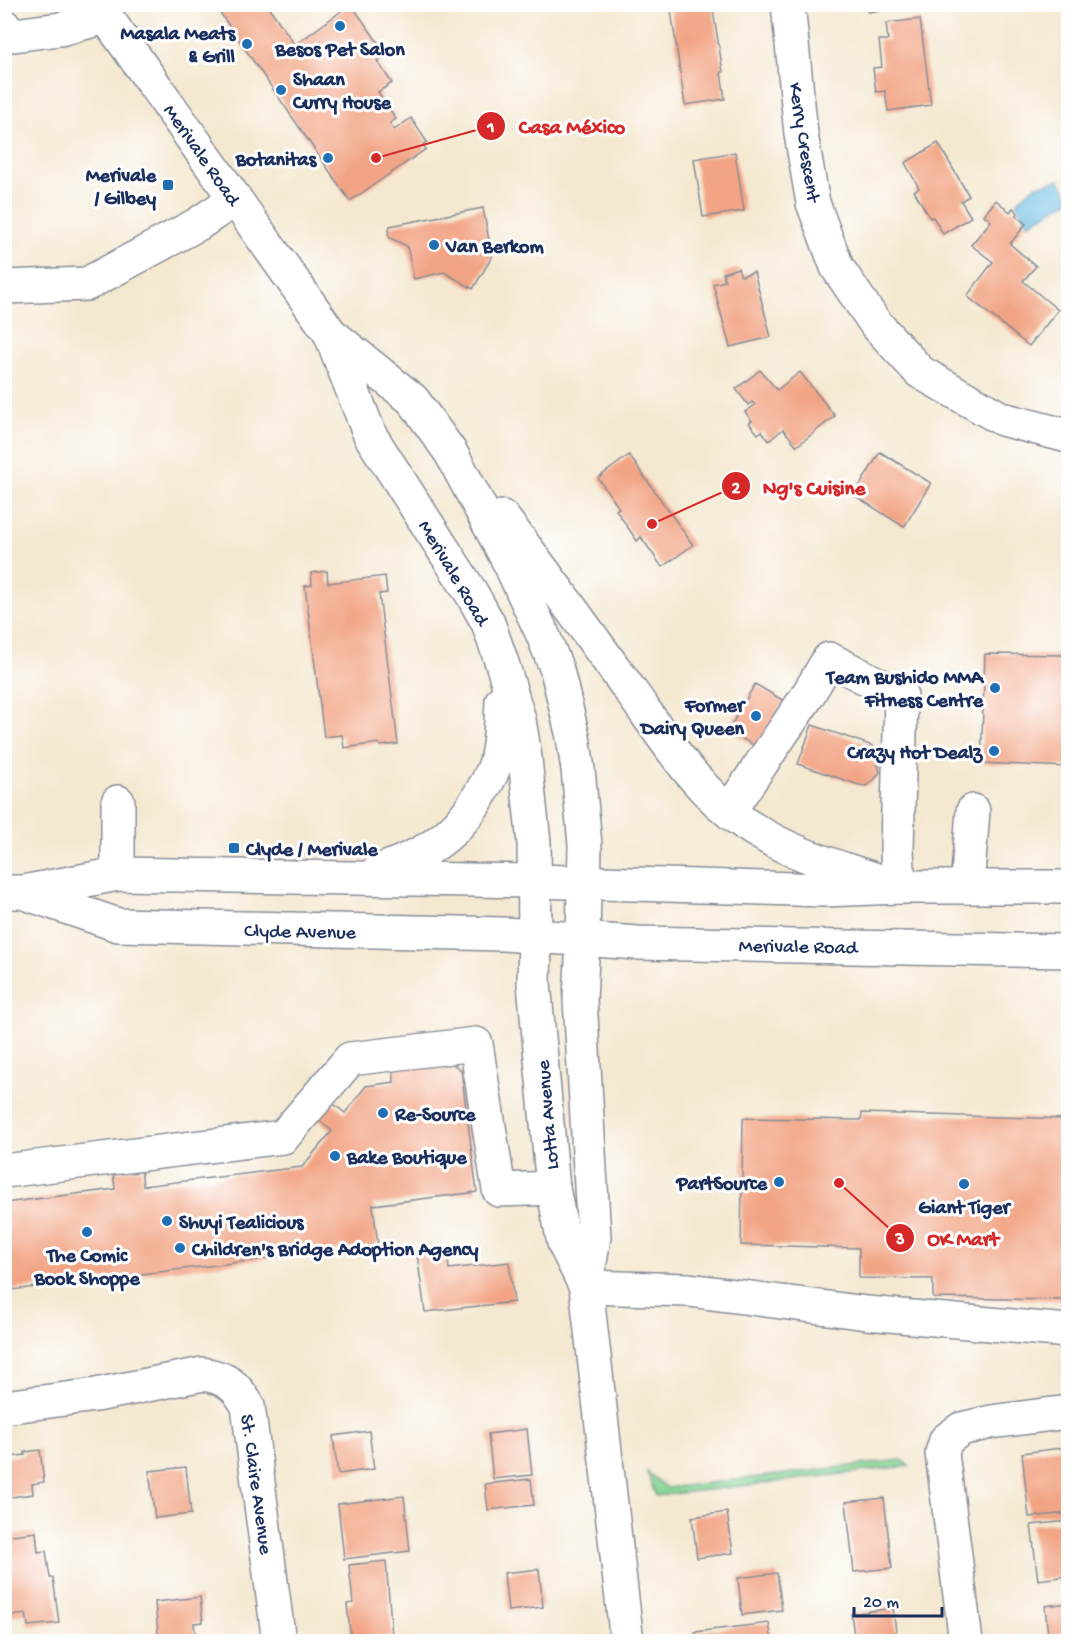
<svg xmlns="http://www.w3.org/2000/svg" width="1073" height="1646" viewBox="0 0 1073 1646" font-family="'Gochi Hand',sans-serif">
<style>
.green{fill:#85d494;stroke:#508279;stroke-width:1.5}
.water{fill:#65bbe2;stroke:#4075a0;stroke-width:1.5}
.building{fill:#f2a484}
.lines{fill:none;stroke-linecap:round;stroke-linejoin:round}
.minor-casing{stroke:#888c97;stroke-width:36}
.major-casing{stroke:#888c97;stroke-width:36}
.minor{stroke:#fff;stroke-width:33}
.major{stroke:#fff;stroke-width:33}
.poi-dot{fill:#1f6fb2;stroke:#fff;stroke-width:2}
.labels{text-anchor:middle;stroke-width:6;stroke-linejoin:round;paint-order:stroke}
.poi-label{font-size:20px;font-weight:bold;fill:#1b2f5e;stroke:#fff;text-anchor:end}
.street-label{font-size:20px;fill:#1b2f5e;stroke:#fff}
.leader{fill:none;stroke:#d62828;stroke-width:2}
.callout-dot{fill:#d62828;stroke:#fff;stroke-width:2}
.mark-label{font-size:18px;text-anchor:middle;font-weight:bold;fill:#fff}
.callout-label{font-size:21px;text-anchor:middle;font-weight:bold;fill:#d62828;stroke:#fff;stroke-width:6;stroke-linejoin:round;paint-order:stroke}
</style>
<rect width="100%" height="100%" fill="#fff"/>
<filter id="ink" filterUnits="userSpaceOnUse"><feTurbulence type="fractalNoise" baseFrequency=".0167" numOctaves="2"/><feDisplacementMap in="SourceGraphic" scale="12" xChannelSelector="R" yChannelSelector="G"/><feConvolveMatrix kernelMatrix="1 2 1 2 8 2 1 2 1" color-interpolation-filters="sRGB"/></filter>
<filter id="wash" filterUnits="userSpaceOnUse"><feTurbulence type="fractalNoise" baseFrequency=".008" numOctaves="4" result="noise"/><feDisplacementMap in="SourceGraphic" scale="24" xChannelSelector="R" yChannelSelector="G"/><feGaussianBlur stdDeviation="1.35" result="paint"/><feColorMatrix in="noise" values="0 0 0 0 0 0 0 0 0 0 0 0 0 0 0 0 0 1.4 0 .05"/><feComposite in="paint" operator="in"/></filter>
<g filter="url(#wash)">
<rect width="100%" height="100%" fill="#f4e8d0"/>
<polygon class="green" points="902,1460 909,1466 656,1496 647,1472 667,1488"/>
<polygon class="water" points="1060,180 1068,195 1068,201 1028,224 1016,203 1035,186"/>
<g id="blocks">
<g class="building">
<polygon points="214,4 273,4 274,6 270,9 295,45 351,4 387,55 377,61 392,83 378,92 396,119 390,123 394,130 411,118 427,142 423,144 426,149 350,201"/>
<polygon points="670,4 712,4 723,72 721,72 725,99 685,105"/>
<polygon points="866,4 910,4 910,6 868,12"/>
<polygon points="920,19 931,105 888,111 885,91 876,92 873,68 882,67 879,40 888,40 886,23"/>
<polygon points="938,143 969,196 961,201 971,217 943,234 933,217 930,218 914,191 919,188 905,163"/>
<polygon points="735,152 744,211 703,217 694,159"/>
<polygon points="996,200 1010,212 1013,208 1018,213 1016,215 1026,224 1010,244 1036,266 1023,281 1058,310 1029,346 967,296 993,262 971,245 991,221 984,215"/>
<polygon points="483,208 492,257 473,289 444,272 414,279 407,246 390,238 388,234 390,226"/>
<polygon points="738,268 741,276 754,272 771,337 730,347 713,284 725,281 723,273"/>
<polygon points="760,370 777,390 800,372 835,416 797,446 783,429 769,441 762,431 758,434 749,423 752,421 745,412 755,405 752,402 748,405 736,389"/>
<polygon points="880,452 931,483 904,527 854,495"/>
<polygon points="629,455 693,545 662,567 641,537 637,541 616,510 619,508 598,478"/>
<polygon points="327,571 328,583 385,576 387,593 379,594 398,744 380,746 379,743 344,748 342,735 324,737 305,586 312,585 311,573"/>
<polygon points="985,654 1068,655 1068,767 981,763"/>
<polygon points="755,684 784,701 757,747 728,731"/>
<polygon points="812,725 873,746 880,772 874,780 866,786 859,785 798,764"/>
<polygon points="448,1061 461,1070 477,1192 373,1205 378,1245 4,1291 4,1203 115,1189 113,1172 141,1168 143,1186 302,1167 332,1131 317,1119 331,1102 345,1113 366,1086 394,1082 393,1067"/>
<polygon points="862,1113 1068,1119 1068,1300 933,1298 933,1279 859,1278 859,1248 741,1245 743,1118 861,1120"/>
<polygon points="447,1251 449,1269 509,1262 514,1302 425,1312 417,1254"/>
<polygon points="527,1429 532,1475 493,1479 488,1434"/>
<polygon points="369,1431 374,1469 338,1474 333,1436"/>
<polygon points="1068,1447 1068,1513 1029,1517 1022,1453"/>
<polygon points="40,1450 44,1482 32,1484 33,1494 4,1498 4,1458 25,1455 25,1452"/>
<polygon points="186,1467 191,1514 155,1518 149,1471"/>
<polygon points="531,1479 534,1505 488,1510 485,1484"/>
<polygon points="404,1496 410,1551 344,1559 338,1504"/>
<polygon points="884,1498 892,1568 854,1572 846,1502"/>
<polygon points="727,1512 733,1553 697,1558 692,1517"/>
<polygon points="1068,1521 1068,1576 1038,1580 1031,1525"/>
<polygon points="36,1532 38,1552 46,1551 50,1578 53,1578 59,1623 28,1626 26,1614 10,1616 4,1575 4,1536"/>
<polygon points="386,1561 392,1636 351,1640 347,1604 353,1603 349,1565"/>
<polygon points="539,1569 543,1607 508,1611 504,1573"/>
<polygon points="777,1573 782,1610 742,1615 738,1578"/>
<polygon points="200,1597 203,1622 194,1623 196,1642 159,1642 155,1602"/>
<polygon points="1068,1603 1068,1633 1048,1635 1045,1606"/>
<polygon points="893,1608 897,1638 899,1638 900,1642 855,1642 851,1614"/>
<polygon points="769,1623 772,1642 696,1642 695,1632"/>
</g>
</g>
</g>
<g filter="url(#ink)">
<use href="#blocks" fill-opacity="0" stroke="#888c97" stroke-width="1.5"/>
<g class="lines">
<g class="minor-casing">
<g id="minor">
<polyline points="788,4 801,134 813,203 837,267 875,323 920,372 1002,419 1068,436"/>
<polyline points="4,26 14,35 60,29 106,17"/>
<polyline points="4,287 87,284 198,224 235,199"/>
<polyline points="729,811 806,698 829,659 901,696 897,850 899,887"/>
<polyline points="118,874 118,802"/>
<polyline points="967,887 973,811"/>
<polyline points="535,937 534,983 553,1188 564,1243 586,1287"/>
<polyline points="583,939 580,999 594,1237 586,1287 627,1642"/>
<polyline points="4,1171 283,1137 350,1059 476,1044 499,1190 553,1188"/>
<polyline points="586,1287 689,1290 867,1313 1068,1331"/>
<path d="M4 1407 96 1395 203 1374C227 1378 236 1385 248 1406L279 1642"/>
<polyline points="966,1642 942,1453 946,1440 961,1429 991,1422 1068,1412"/>
</g>
</g>
<g class="major-casing">
<g id="major">
<polyline points="97,4 330,333 370,435 472,594 488,623 503,666 519,720 524,750 534,843 535,937"/>
<polyline points="331,334 413,400 451,453 509,562 543,635 557,670 573,737 578,769 585,845 583,939"/>
<path d="M502 517C547 574 589 634 632 693 665 739 696 790 744 823 784 851 831 865 877 880"/>
<path d="M377 872C422 855 452 841 478 798 485 786 493 774 496 761 501 741 501 721 502 701"/>
<polyline points="4,892 23,892 118,874 536,881 824,890 899,887 1068,887"/>
<polyline points="25,893 118,925 503,934 638,943 1068,951"/>
</g>
</g>
<use href="#minor" class="minor"/>
<use href="#major" class="major"/>
</g>
</g>
<g class="poi-dot">
<circle cx="340" cy="26" r="6"/>
<circle cx="247" cy="44" r="6"/>
<circle cx="281" cy="90" r="6"/>
<circle cx="328" cy="158" r="6"/>
<rect x="162" y="179" width="12" height="12" rx="3"/>
<circle cx="434" cy="245" r="6"/>
<circle cx="995" cy="688" r="6"/>
<circle cx="756" cy="716" r="6"/>
<circle cx="994" cy="751" r="6"/>
<rect x="228" y="842" width="12" height="12" rx="3"/>
<circle cx="383" cy="1113" r="6"/>
<circle cx="335" cy="1156" r="6"/>
<circle cx="779" cy="1182" r="6"/>
<circle cx="964" cy="1184" r="6"/>
<circle cx="167" cy="1221" r="6"/>
<circle cx="87" cy="1232" r="6"/>
<circle cx="180" cy="1248" r="6"/>
</g>
<g class="labels">
<g class="poi-label">
<text x="235" y="39">Masala Meats<tspan x="235" dy="23">&amp; Grill</tspan></text>
<text x="340" y="55" text-anchor="middle">Besos Pet Salon</text>
<text x="293" y="85" text-anchor="start">Shaan<tspan x="293" dy="23">Curry House</tspan></text>
<text x="316" y="165">Botanitas</text>
<text x="156" y="181">Merivale<tspan x="156" dy="23">/ Gilbey</tspan></text>
<text x="446" y="252" text-anchor="start">Van Berkom</text>
<text x="983" y="683">Team Bushido MMA<tspan x="983" dy="23">Fitness Centre</tspan></text>
<text x="744" y="711">Former<tspan x="744" dy="23">Dairy Queen</tspan></text>
<text x="982" y="758">Crazy Hot Dealz</text>
<text x="246" y="855" text-anchor="start">Clyde / Merivale</text>
<text x="395" y="1120" text-anchor="start">Re-Source</text>
<text x="347" y="1163" text-anchor="start">Bake Boutique</text>
<text x="767" y="1189">PartSource</text>
<text x="964" y="1213" text-anchor="middle">Giant Tiger</text>
<text x="179" y="1228" text-anchor="start">Shuyi Tealicious</text>
<text x="192" y="1255" text-anchor="start">Children's Bridge Adoption Agency</text>
<text x="87" y="1261" text-anchor="middle">The Comic<tspan x="87" dy="23">Book Shoppe</tspan></text>
</g>
<g class="street-label">
<text transform="translate(806 142) rotate(81)" y="7">Kerry Crescent</text>
<text transform="translate(203 154) rotate(55)" y="7">Merivale Road</text>
<text transform="translate(455 572) rotate(59)" y="7">Merivale Road</text>
<text transform="translate(300 930) rotate(1)" y="7">Clyde Avenue</text>
<text transform="translate(798 945) rotate(1)" y="7">Merivale Road</text>
<text transform="translate(546 1115) rotate(-95)" y="7">Lotta Avenue</text>
<text transform="translate(258 1484) rotate(82)" y="7">St. Claire Avenue</text>
</g>
</g>
<path class="leader" d="M376 158L491 126M652 524L736 486M839 1183L900 1238"/>
<g class="callout-dot">
<circle cx="376" cy="158" r="6"/>
<circle cx="652" cy="524" r="6"/>
<circle cx="839" cy="1183" r="6"/>
<circle cx="491" cy="126" r="15"/>
<circle cx="736" cy="486" r="15"/>
<circle cx="900" cy="1238" r="15"/>
</g>
<g class="mark-label">
<text x="491" y="132">1</text>
<text x="736" y="493">2</text>
<text x="900" y="1244">3</text>
</g>
<g class="callout-label">
<text x="572" y="133">Casa México</text>
<text x="814" y="494">Ng's Cuisine</text>
<text x="963" y="1245">OK Mart</text>
</g>
<rect width="1073" height="1646" fill="none" stroke="#fff" stroke-width="24"/>
<path d="M854 1607v9h88v-9" fill="none" stroke="#1b2f5e" stroke-width="3"/>
<text x="863" y="1607" font-size="18" fill="#1b2f5e" stroke="#ffffff" stroke-width="4.5" paint-order="stroke">20 m</text>
</svg>
